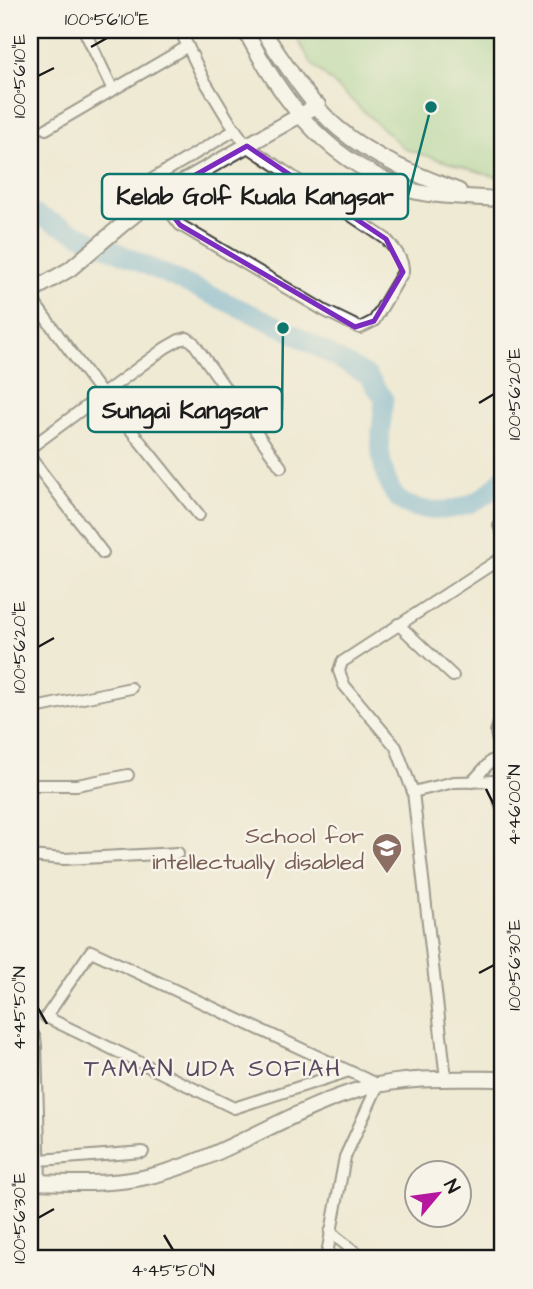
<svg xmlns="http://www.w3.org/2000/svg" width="533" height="1289" viewBox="0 0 533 1289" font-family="'Architects Daughter',sans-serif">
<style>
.green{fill:#93cf84;stroke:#587650;stroke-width:2}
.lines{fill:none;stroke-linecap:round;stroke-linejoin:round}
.river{stroke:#54a4ce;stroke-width:19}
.street-casing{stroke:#3c3b37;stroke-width:14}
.secondary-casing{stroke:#3c3b37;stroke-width:18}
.street{stroke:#fff;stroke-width:10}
.secondary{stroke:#fff;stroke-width:14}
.marked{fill:none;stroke:#7b2cbf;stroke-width:5;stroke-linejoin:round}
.ticks{fill:none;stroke:#1c1c1c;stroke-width:2.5}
.labels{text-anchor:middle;stroke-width:5;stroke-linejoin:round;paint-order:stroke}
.education-label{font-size:23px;fill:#785e54;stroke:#f7f3e8;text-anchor:end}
.neighbourhood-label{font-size:24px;letter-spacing:2px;fill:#584860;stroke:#f7f3e8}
.leader{fill:none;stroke:#0f766e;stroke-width:2.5}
.callout-dot{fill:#0f766e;stroke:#f7f3e8;stroke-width:2.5}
.callout{fill:#f7f3e8;stroke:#0f766e;stroke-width:2.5}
.callout-label{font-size:24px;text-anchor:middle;font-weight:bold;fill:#1c1c1c}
.neatline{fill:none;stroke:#1c1c1c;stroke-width:2.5}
.ticks-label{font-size:18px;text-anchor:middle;fill:#1c1c1c}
</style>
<rect width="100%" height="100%" fill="#f7f3e8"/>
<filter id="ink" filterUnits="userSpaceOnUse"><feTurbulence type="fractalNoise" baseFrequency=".0143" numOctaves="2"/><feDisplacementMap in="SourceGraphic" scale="14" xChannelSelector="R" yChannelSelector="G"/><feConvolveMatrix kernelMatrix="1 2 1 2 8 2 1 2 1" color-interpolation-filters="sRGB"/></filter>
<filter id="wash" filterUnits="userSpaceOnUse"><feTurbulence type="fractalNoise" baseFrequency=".00686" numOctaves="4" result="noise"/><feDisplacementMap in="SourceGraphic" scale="28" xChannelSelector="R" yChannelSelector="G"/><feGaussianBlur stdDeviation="1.57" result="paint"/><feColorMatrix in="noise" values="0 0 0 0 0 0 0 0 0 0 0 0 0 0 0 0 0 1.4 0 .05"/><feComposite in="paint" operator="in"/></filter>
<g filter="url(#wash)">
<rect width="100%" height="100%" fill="#efead3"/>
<polygon class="green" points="292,30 503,30 503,169 496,177 405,149 312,64"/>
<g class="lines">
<path class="river" d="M30 212 283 328 368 376 384 399C381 434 375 456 391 489 403 515 447 513 470 504 484 498 494 489 503 477"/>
</g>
</g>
<g filter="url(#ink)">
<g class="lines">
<g class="street-casing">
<g id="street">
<polyline points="84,30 113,90"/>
<polyline points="46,129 188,46"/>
<path d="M158 196 180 225 325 311 360 328 374 321 403 272C404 259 394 248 386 239L247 146 229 121 203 78 180 30"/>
<polyline points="107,206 235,130"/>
<polyline points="30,297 102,394 199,515"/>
<polyline points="30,448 165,348 179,340 187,338 193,342 281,467"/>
<polyline points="30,457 103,553"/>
<polyline points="499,526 503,532"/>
<polyline points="398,624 453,676"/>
<polyline points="30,709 131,688"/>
<polyline points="501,757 496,732 503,711"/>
<polyline points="491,781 503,810"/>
<polyline points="472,782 491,761 503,756"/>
<polyline points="30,785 77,785 128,775"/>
<polyline points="413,792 454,782 503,781"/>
<polyline points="30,856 64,859 178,853"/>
<polyline points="30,1029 35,1038 36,1046 40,1182"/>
<polyline points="446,1079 413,792 396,747 344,685 339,671 342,662 503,557"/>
<polyline points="40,1160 143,1152"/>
<polyline points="330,1232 364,1259"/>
<polyline points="326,1259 345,1157 378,1085 349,1071 91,951 46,1017 234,1108 349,1071"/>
</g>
</g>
<g class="secondary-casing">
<g id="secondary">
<path d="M245 30C280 97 321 154 393 183 401 186 410 191 418 192 444 198 476 196 503 200"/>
<path d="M262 30C283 60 311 106 339 129 373 158 417 175 459 191"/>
<polyline points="30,292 70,269 123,224 158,196 318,105"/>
<path d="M30 1182C66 1183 106 1185 142 1178 220 1162 287 1110 365 1088 409 1076 458 1079 503 1079"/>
</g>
</g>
<use href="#street" class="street"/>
<use href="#secondary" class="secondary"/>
</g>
</g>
<path d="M0 0H533V1289H0ZM247 146 386 239 403 272 374 321 355 327 180 225 158 196Z" fill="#efead3" fill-opacity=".55" fill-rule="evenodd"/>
<path class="marked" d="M247 146 386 239 403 272 374 321 355 327 180 225 158 196Z"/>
<path class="ticks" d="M91 47 107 38M38 76 54 68M479 403 494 394M38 647 54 638M486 789 494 805M479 973 494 965M38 1008 47 1024M38 1218 54 1209M164 1235 173 1250"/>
<defs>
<g id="school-pin" transform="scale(1.575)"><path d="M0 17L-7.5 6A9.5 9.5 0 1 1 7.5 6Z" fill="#8d6e63" stroke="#f7f3e8"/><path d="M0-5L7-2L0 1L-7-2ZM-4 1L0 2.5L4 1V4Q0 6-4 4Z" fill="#fff"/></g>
</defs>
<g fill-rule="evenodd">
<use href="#school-pin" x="387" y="848"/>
</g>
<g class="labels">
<g class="education-label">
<text x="364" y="843">School for<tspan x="364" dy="26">intellectually disabled</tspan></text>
</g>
<g class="neighbourhood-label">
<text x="213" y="1076">TAMAN UDA SOFIAH</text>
</g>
</g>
<path class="leader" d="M431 107L408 196M283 328L282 410"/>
<g class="callout-dot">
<circle cx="431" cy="107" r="7"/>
<circle cx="283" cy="328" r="7"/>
</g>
<g class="callout">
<rect x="102" y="174" width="306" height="45" rx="7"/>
<rect x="88" y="387" width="194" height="45" rx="7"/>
</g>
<g class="callout-label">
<text x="255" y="204">Kelab Golf Kuala Kangsar</text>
<text x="185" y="418">Sungai Kangsar</text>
</g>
<rect width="533" height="1289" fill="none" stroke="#f7f3e8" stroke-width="77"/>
<g transform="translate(438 1194) rotate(61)"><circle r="33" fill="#f7f3e8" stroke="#9f9d96" stroke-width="2"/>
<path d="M0-5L12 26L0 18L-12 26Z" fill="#b5179e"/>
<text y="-10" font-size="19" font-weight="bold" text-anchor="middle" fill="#1c1c1c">N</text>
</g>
<rect x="38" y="38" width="456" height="1212" class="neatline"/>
<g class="ticks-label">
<text x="107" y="25">100°56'10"E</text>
<text transform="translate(19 76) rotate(-90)" y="6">100°56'10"E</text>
<text transform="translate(514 394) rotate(-90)" y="6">100°56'20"E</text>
<text transform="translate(19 647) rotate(-90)" y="6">100°56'20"E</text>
<text transform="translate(514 805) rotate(-90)" y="6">4°46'00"N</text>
<text transform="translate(514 965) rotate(-90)" y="6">100°56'30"E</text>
<text transform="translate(19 1008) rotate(-90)" y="6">4°45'50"N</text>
<text transform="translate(19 1218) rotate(-90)" y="6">100°56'30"E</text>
<text x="173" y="1276">4°45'50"N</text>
</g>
</svg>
